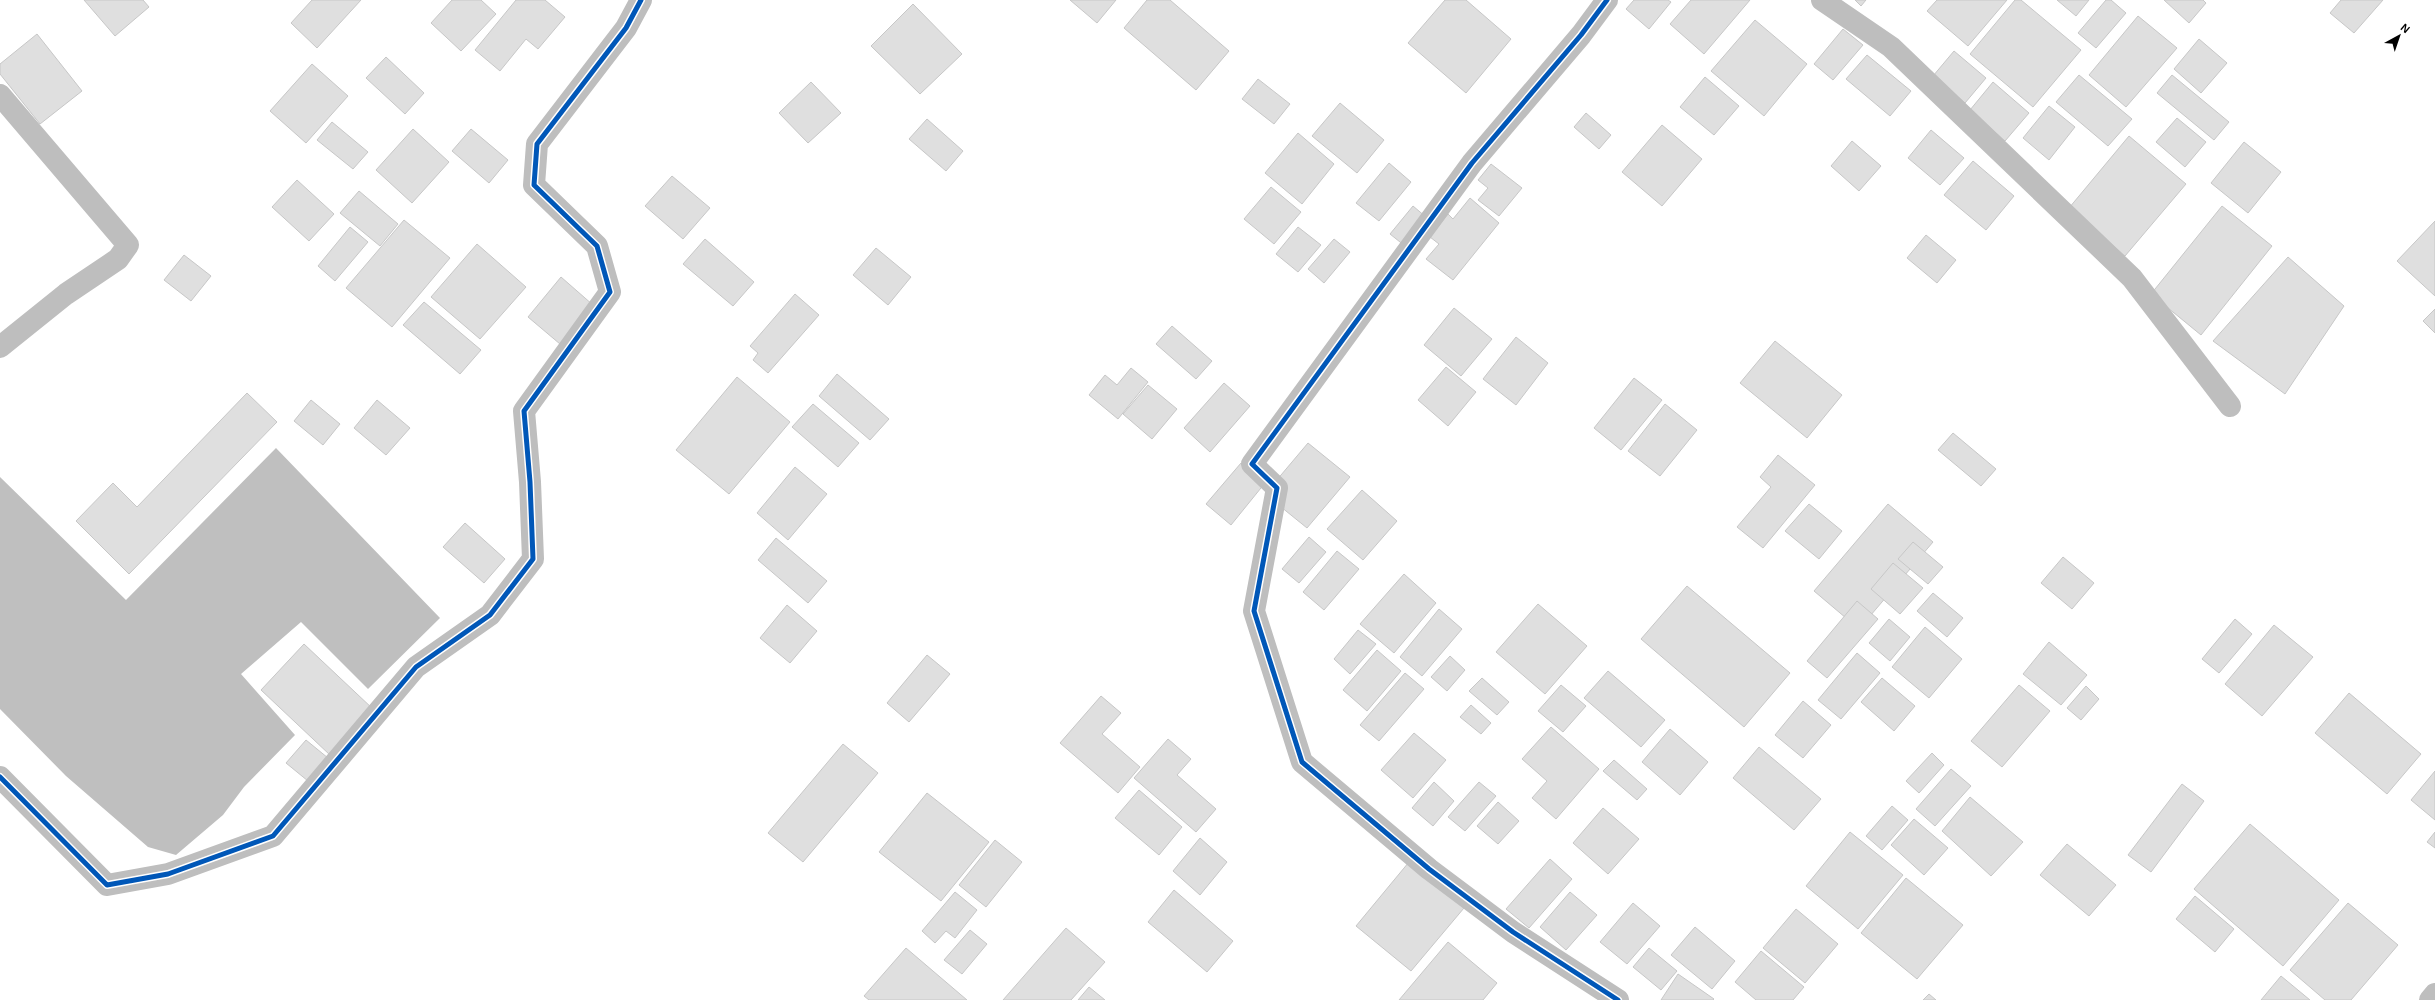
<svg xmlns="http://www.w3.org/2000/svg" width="2435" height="1000" viewBox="0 0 2435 1000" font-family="Helvetica,sans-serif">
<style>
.water{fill:#bfbfbf}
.building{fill:#dfdfdf;stroke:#c7c7c7}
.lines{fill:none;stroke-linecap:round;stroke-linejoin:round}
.minor{stroke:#bebebe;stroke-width:22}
.cycleway-casing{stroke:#fff;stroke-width:8}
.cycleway{stroke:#0057b8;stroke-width:5}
</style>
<rect width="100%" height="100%" fill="#fff"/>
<polygon class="water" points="276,448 440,618 368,689 301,622 241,674 295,735 244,787 223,815 176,855 148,847 66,776 0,709 0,477 126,600"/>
<g class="building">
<polygon points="84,0 143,0 149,7 115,36"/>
<polygon points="312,0 361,0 317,48 291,23"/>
<polygon points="452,0 481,0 496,14 461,51 431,23"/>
<polygon points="516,0 545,0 565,17 538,49 526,39 500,71 475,50"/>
<polygon points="1070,0 1116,0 1097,23"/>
<polygon points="1147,0 1170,0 1229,51 1196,90 1124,28"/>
<polygon points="1445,0 1466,0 1511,39 1466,93 1408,43"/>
<polygon points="1634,0 1668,0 1671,2 1649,29 1626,9"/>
<polygon points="1691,0 1750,0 1704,54 1670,24"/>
<polygon points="1855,0 1866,0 1861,6"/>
<polygon points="1937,0 2007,0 1968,46 1927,11"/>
<polygon points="2015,0 2021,0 2081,50 2033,107 1970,54"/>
<polygon points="2057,0 2089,0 2076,16"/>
<polygon points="2106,0 2111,0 2126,13 2096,48 2078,33"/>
<polygon points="2164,0 2203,0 2206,3 2189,23"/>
<polygon points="2341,0 2383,0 2354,33 2330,13"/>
<polygon points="913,4 962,54 920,94 871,46"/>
<polygon points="2138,16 2177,48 2126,107 2089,75"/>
<polygon points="1755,20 1807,64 1764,116 1711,71"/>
<polygon points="1843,29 1863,45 1833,80 1814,64"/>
<polygon points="37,34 82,91 40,124 0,74 0,64"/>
<polygon points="2199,39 2227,63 2201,93 2174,69"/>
<polygon points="1954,51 1986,78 1965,103 1933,76"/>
<polygon points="1867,55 1911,91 1890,116 1846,79"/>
<polygon points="386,57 424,93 405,114 366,78"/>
<polygon points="312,64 348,96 306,143 270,111"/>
<polygon points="2079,75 2132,119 2108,146 2056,102"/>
<polygon points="2172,75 2229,122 2214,140 2157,93"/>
<polygon points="1705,77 1739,106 1714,135 1680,107"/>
<polygon points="1258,79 1290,104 1274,124 1242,99"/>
<polygon points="811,82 841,113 808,143 779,113"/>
<polygon points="1993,82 2029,113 2005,141 1970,110"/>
<polygon points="1340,103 1384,140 1357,173 1312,136"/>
<polygon points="2049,106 2075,127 2049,160 2023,138"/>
<polygon points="1586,113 1611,135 1599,149 1574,127"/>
<polygon points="2177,118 2206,142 2185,167 2156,142"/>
<polygon points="927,119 963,151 946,171 909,139"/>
<polygon points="332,122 368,152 353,169 317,140"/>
<polygon points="1662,125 1702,159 1662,206 1622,172"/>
<polygon points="413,129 449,162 412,203 376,170"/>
<polygon points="471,129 508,160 489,183 452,151"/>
<polygon points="1931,130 1964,158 1940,185 1908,158"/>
<polygon points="1298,133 1334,164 1302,204 1265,173"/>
<polygon points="2129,136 2186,184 2125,256 2069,208"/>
<polygon points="1852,141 1881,166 1859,191 1831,166"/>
<polygon points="2244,142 2281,172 2248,213 2211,183"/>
<polygon points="1973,161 2014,196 1986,230 1944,195"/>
<polygon points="1389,163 1411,182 1379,221 1356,203"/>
<polygon points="1491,164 1522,188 1499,216 1478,200 1488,188 1478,180"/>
<polygon points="672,176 710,208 683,239 645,206"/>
<polygon points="297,180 334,214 309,241 272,207"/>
<polygon points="1271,187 1301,212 1274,244 1244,219"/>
<polygon points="359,191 398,224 380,246 340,213"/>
<polygon points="1470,198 1499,223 1453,280 1426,259 1439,244 1430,237 1448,214 1453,219"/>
<polygon points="1413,206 1433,223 1410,250 1390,234"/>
<polygon points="2222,206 2272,246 2201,335 2151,294"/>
<polygon points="404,220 450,258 392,327 346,288"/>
<polygon points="2435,221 2435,296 2397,261"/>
<polygon points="350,227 368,242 335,281 318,266"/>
<polygon points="1298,227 1321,245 1298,272 1276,254"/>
<polygon points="1926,235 1956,260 1937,283 1907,258"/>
<polygon points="705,239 754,282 733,306 683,264"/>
<polygon points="1334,239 1350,252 1324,283 1308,269"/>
<polygon points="477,244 526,287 480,339 431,297"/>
<polygon points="876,248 911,277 888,305 853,275"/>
<polygon points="184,255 211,276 191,301 164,280"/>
<polygon points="2288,257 2344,306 2285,394 2213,341"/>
<polygon points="561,277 593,305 560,344 528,317"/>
<polygon points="795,294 819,315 768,373 753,360 758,353 750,346"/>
<polygon points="424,302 481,350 460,374 403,325"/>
<polygon points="1454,308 1492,339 1461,376 1424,345"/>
<polygon points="2435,309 2435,333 2423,321"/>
<polygon points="1172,326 1212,361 1196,379 1156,344"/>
<polygon points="1516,337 1548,363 1516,405 1483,379"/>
<polygon points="1775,341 1842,395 1807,438 1740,383"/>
<polygon points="1446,367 1476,392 1448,426 1418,400"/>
<polygon points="1131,368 1148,382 1118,419 1089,395 1105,375 1117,385"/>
<polygon points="837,374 889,419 870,440 819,396"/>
<polygon points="737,377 790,422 729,494 676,450"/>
<polygon points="1634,378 1662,400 1621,450 1594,428"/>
<polygon points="1224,383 1250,406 1210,452 1184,428"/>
<polygon points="1148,385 1177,409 1152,439 1123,414"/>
<polygon points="247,393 277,422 129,574 76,521 113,483 137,507"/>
<polygon points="311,400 340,424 323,445 294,421"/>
<polygon points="377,400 410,428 386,455 354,428"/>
<polygon points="813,404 859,443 838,467 792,427"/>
<polygon points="1665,404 1697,430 1660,476 1628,451"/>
<polygon points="1953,433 1996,469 1981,486 1938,450"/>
<polygon points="1308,443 1350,477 1307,528 1265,494"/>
<polygon points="1778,455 1815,485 1763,548 1737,527 1771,487 1760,477"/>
<polygon points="1241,463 1265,483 1231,525 1206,504"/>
<polygon points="795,467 827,494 788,540 757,513"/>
<polygon points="1362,490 1397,521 1363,560 1327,529"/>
<polygon points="1809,504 1842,531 1819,559 1785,531"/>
<polygon points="1888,504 1933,542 1859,629 1814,591"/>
<polygon points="465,523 505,559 484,583 443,547"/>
<polygon points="1309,537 1326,552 1299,583 1282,569"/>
<polygon points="776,538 827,581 808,603 758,560"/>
<polygon points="1913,542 1943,567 1928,584 1898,559"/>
<polygon points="1337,551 1359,569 1324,610 1303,592"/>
<polygon points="2063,557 2094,583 2072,609 2041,583"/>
<polygon points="1893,563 1923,588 1900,614 1871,589"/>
<polygon points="1404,574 1436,603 1394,653 1360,624"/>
<polygon points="1687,586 1790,673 1744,727 1641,639"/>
<polygon points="1933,593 1963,618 1947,637 1917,611"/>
<polygon points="1857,601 1878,619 1827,678 1807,661"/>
<polygon points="1538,604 1587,646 1545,694 1496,652"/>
<polygon points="787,605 817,631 790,663 760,638"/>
<polygon points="1439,609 1462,629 1422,676 1400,657"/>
<polygon points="1889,619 1910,637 1890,661 1869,643"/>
<polygon points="2235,619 2252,634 2219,673 2202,659"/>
<polygon points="2274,625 2313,657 2262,716 2225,684"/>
<polygon points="1925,627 1962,659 1929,698 1892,667"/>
<polygon points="1358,630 1376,644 1350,674 1334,659"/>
<polygon points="2049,642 2087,675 2061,705 2023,674"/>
<polygon points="304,644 373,709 330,755 261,690"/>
<polygon points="1377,650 1401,671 1367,711 1343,690"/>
<polygon points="1857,653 1880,673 1841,719 1818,700"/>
<polygon points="927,655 950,674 909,722 887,703"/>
<polygon points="1450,656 1465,670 1447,691 1431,677"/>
<polygon points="1608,671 1665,720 1641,747 1584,698"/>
<polygon points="1405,673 1424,689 1379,741 1360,725"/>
<polygon points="1482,678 1509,702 1497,715 1469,691"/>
<polygon points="1882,678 1915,706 1894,731 1861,702"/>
<polygon points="1561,685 1586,706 1563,732 1538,711"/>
<polygon points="2019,685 2050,711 2002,767 1971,741"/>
<polygon points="2086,686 2099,699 2081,720 2067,708"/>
<polygon points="2349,693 2421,754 2387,794 2315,733"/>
<polygon points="1101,696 1121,713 1102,734 1140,767 1118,793 1060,743"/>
<polygon points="1803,701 1831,725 1803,758 1775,735"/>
<polygon points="1471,705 1491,723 1481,734 1460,717"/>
<polygon points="1551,727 1599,769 1556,819 1532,798 1547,781 1522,759"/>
<polygon points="1670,729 1708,762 1680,795 1642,762"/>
<polygon points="1414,733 1446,760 1413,798 1381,770"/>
<polygon points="1168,739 1191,759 1177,775 1216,809 1196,832 1134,778"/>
<polygon points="306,740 328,758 308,781 286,763"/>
<polygon points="843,744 878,773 803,862 768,833"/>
<polygon points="1759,747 1821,799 1794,830 1733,778"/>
<polygon points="1932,753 1944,765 1919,793 1906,781"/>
<polygon points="1614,760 1647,789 1637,800 1603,771"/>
<polygon points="1951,769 1971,786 1935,826 1916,809"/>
<polygon points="2435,771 2435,820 2411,800"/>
<polygon points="1434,782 1454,801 1433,826 1412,808"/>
<polygon points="1479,782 1496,796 1465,831 1448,817"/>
<polygon points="2182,784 2204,801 2151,872 2128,855"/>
<polygon points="1139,790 1182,827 1159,855 1115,818"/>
<polygon points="927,793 989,842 941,901 879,852"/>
<polygon points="1970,797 2023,842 1991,876 1942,831"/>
<polygon points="1498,802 1519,821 1498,844 1477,826"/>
<polygon points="1892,806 1908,820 1882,850 1866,836"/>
<polygon points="1603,808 1639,839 1608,874 1573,843"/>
<polygon points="1914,819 1948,848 1924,875 1891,845"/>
<polygon points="2250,824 2339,900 2283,966 2194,889"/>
<polygon points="1850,832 1903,875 1858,929 1806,886"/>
<polygon points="2435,832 2435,848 2427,842"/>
<polygon points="1200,838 1227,862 1200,895 1173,871"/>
<polygon points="995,840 1022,862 986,907 959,885"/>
<polygon points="2067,844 2116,885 2089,916 2040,875"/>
<polygon points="1550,859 1572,879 1529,928 1506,909"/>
<polygon points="1409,862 1464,908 1411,971 1356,926"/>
<polygon points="1906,878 1963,925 1917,979 1861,933"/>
<polygon points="1174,890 1233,941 1207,972 1148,922"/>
<polygon points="955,892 977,910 955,938 946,931 935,943 922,931"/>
<polygon points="1570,892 1597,915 1566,950 1540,927"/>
<polygon points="2195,896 2234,929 2215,952 2176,919"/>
<polygon points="1633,903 1660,926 1627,964 1600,942"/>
<polygon points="2348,903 2398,945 2351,1000 2325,1000 2290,970"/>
<polygon points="1796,909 1838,944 1805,983 1763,948"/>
<polygon points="1695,927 1735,961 1712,989 1671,955"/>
<polygon points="1066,928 1105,962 1071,1000 1003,1000"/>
<polygon points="970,930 987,944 962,974 944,960"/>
<polygon points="1448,942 1497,983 1483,1000 1399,1000"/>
<polygon points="906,948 967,1000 869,1000 864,996"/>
<polygon points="1649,948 1677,971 1661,990 1633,967"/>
<polygon points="1761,951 1804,987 1793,1000 1756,1000 1735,982"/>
<polygon points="1678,974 1714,999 1713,1000 1661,1000"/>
<polygon points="2281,976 2310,1000 2261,1000"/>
<polygon points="1089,987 1105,1000 1078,1000"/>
<polygon points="1929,994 1936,1000 1923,1000"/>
</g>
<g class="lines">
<g class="minor">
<polyline points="1607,0 1581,35 1472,163 1252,464 1277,488 1254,611 1302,762 1429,869 1513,932 1618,1000"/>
<polyline points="1822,0 1891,47 2132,278 2230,406"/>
<polyline points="0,95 128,245 118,259 66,294 0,347"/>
<polyline points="0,777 107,885 168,874 273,836 416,667 490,615 533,559 530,482 524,411 610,292 597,246 534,185 537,144 626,28 641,0"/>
<polyline points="2430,1000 2435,994"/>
</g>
<g class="cycleway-casing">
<g id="cycleway">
<polyline points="1607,0 1581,35 1472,163 1252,464 1277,488 1254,611 1302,762 1429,869 1513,932 1618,1000"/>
<polyline points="0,777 107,885 168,874 273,836 416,667 490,615 533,559 530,482 524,411 610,292 597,246 534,185 537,144 626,28 641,0"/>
</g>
</g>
<use href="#cycleway" class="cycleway"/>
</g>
<g transform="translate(2399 36) rotate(40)" stroke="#ffffff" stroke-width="3" paint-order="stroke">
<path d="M0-3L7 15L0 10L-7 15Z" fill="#000000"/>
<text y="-6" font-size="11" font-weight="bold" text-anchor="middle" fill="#000000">N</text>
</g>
</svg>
